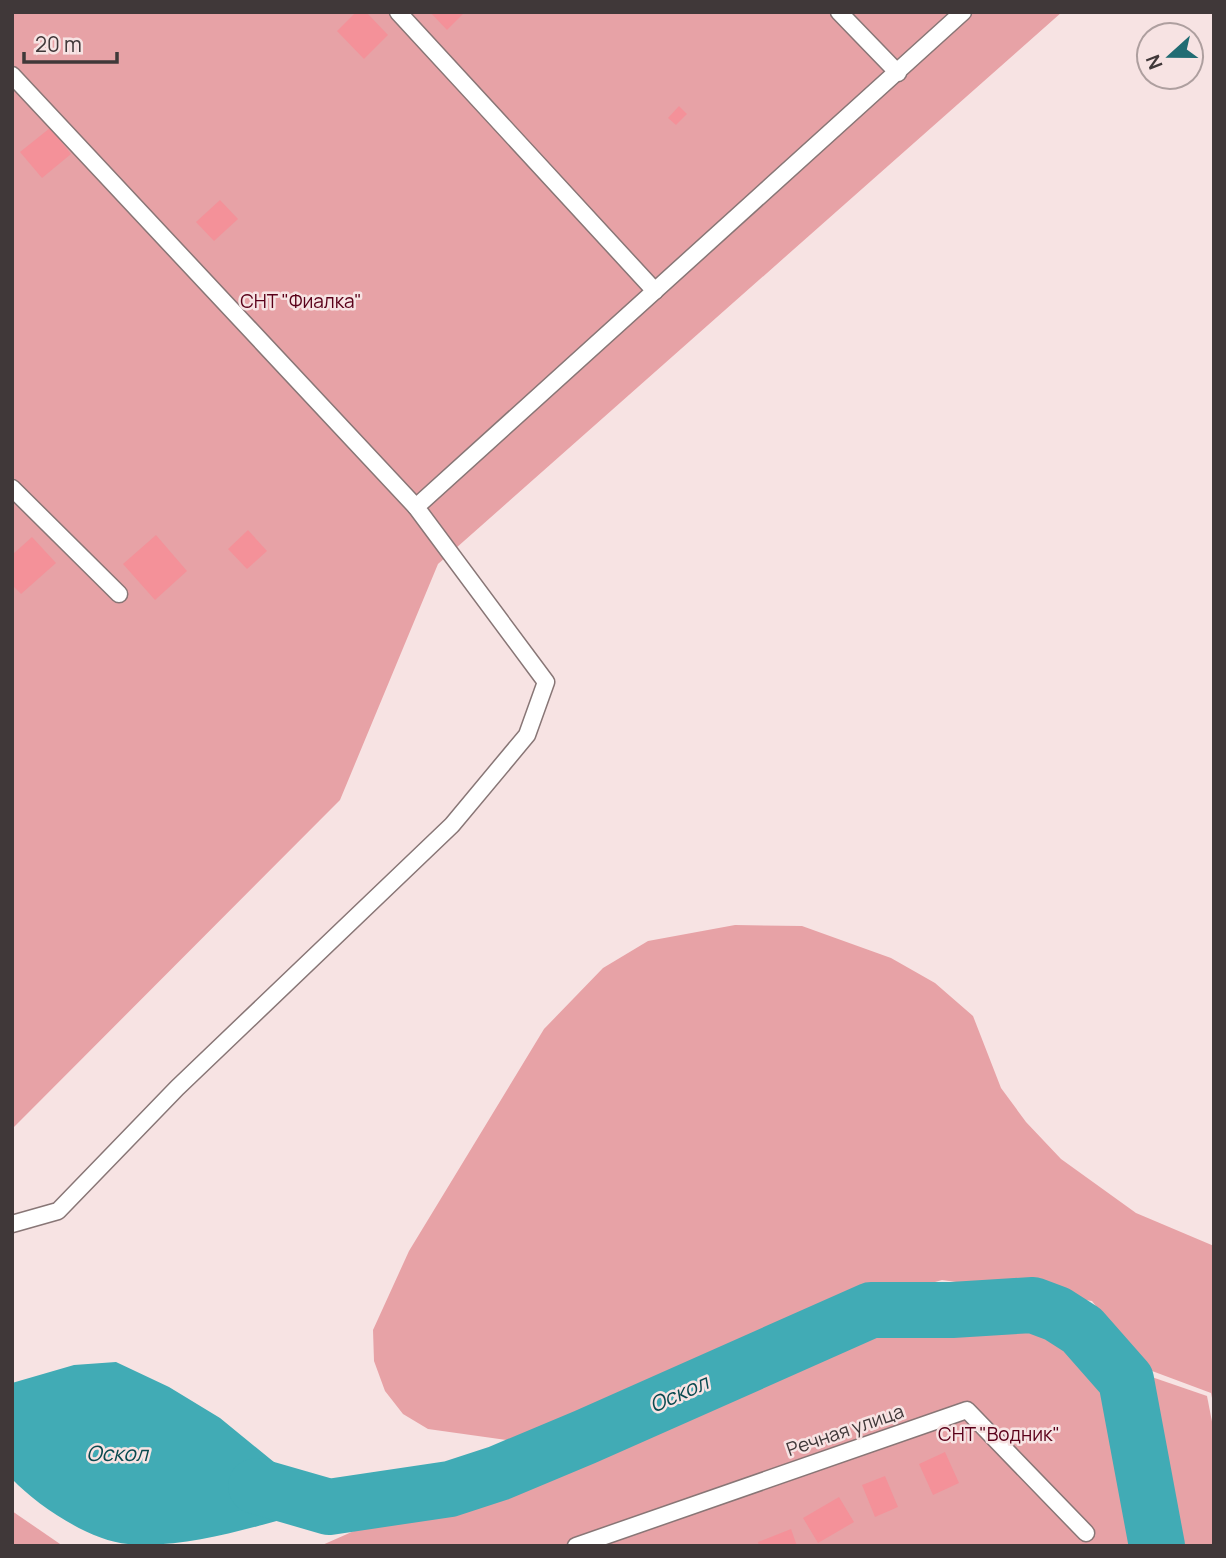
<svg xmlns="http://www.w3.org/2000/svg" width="1226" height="1558" viewBox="0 0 1226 1558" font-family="Manrope,sans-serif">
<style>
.green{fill:#e7a2a6}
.water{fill:#41abb5}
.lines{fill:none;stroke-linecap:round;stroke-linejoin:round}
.river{stroke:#41abb5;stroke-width:56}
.building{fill:#f49199}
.service-casing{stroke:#887676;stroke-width:19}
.service{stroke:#fff;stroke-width:16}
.labels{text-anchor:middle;stroke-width:5;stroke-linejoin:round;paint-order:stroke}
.park-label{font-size:19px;fill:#5a0019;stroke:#f7e3e3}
.street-label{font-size:19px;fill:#403839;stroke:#f7e3e3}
.water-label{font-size:21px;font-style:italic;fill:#08494f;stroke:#f7e3e3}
</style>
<rect width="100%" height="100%" fill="#f7e3e3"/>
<g class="green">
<polygon points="12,12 1062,12 438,564 340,800 12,1129"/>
<polygon points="735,925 802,926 891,958 935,983 973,1016 1001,1088 1026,1122 1061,1159 1136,1213 1214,1246 1214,1408 1211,1393 1144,1368 1092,1301 942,1280 838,1310 707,1353 660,1375 591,1425 527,1443 428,1429 403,1414 385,1391 374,1361 373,1330 409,1251 544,1029 603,968 648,941"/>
<path d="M1028 1321C1039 1326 1054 1330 1063 1338 1086 1357 1102 1385 1113 1412L1141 1546H320L397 1512 456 1510 494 1499 876 1336 958 1325Z"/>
<polygon points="1143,1374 1207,1396 1214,1432 1214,1546 1172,1546"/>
<polygon points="12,1511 63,1546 12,1546"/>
</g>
<path class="water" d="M116 1362 169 1387 220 1418 329 1507C267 1522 192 1550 128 1544 90 1541 38 1506 12 1479V1383L74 1365Z"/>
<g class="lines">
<polyline class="river" points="256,1486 329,1507 450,1489 499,1473 585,1437 871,1310 952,1310 1033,1305 1057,1314 1082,1330 1126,1380 1157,1546"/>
</g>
<g class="building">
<polygon points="356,12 366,12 388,35 364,59 337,31"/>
<polygon points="430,12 465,12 447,30"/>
<polygon points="679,106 687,114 676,125 668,118"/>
<polygon points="50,128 71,154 42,178 20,152"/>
<polygon points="220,200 238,219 214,241 196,222"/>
<polygon points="248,530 267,551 247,569 228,549"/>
<polygon points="156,535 187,571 155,600 123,564"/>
<polygon points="32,537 56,563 21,594 12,585 12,555"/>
<polygon points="945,1452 959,1483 933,1495 919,1464"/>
<polygon points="885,1476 898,1507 875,1517 862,1485"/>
<polygon points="839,1497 854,1522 818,1543 803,1518"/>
<polygon points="791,1529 797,1546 759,1546 758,1542"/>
</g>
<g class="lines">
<g class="service-casing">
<g id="service">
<polyline points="398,12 655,291"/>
<polyline points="839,12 898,73"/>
<polyline points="12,75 416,507"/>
<polyline points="12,488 119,594"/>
<polyline points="12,1224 58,1211 177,1088 452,825 527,735 546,682 416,507 963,12"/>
<polyline points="576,1546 967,1410 1086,1533"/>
</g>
</g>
<use href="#service" class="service"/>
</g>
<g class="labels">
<g class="park-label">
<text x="301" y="308">СНТ "Фиалка"</text>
<text x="999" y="1441">СНТ "Водник"</text>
</g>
<g class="street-label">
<text transform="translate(845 1430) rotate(-19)" y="7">Речная улица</text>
</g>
<g class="water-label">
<text transform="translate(679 1394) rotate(-24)" y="7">Оскол</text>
<text x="117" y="1461">Оскол</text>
</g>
</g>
<rect width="1226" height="1558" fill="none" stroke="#403839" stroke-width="28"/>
<g transform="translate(1170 56) rotate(249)"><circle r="33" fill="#f7e3e3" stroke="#ae9f9f" stroke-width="2"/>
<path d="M0-5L12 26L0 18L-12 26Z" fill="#216c73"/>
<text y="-10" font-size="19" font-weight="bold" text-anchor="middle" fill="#403839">N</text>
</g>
<path d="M24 52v10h93v-10" fill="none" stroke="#403839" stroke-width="3.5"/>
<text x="35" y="52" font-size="21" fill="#403839" stroke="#f7e3e3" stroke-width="5" paint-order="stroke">20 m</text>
</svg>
